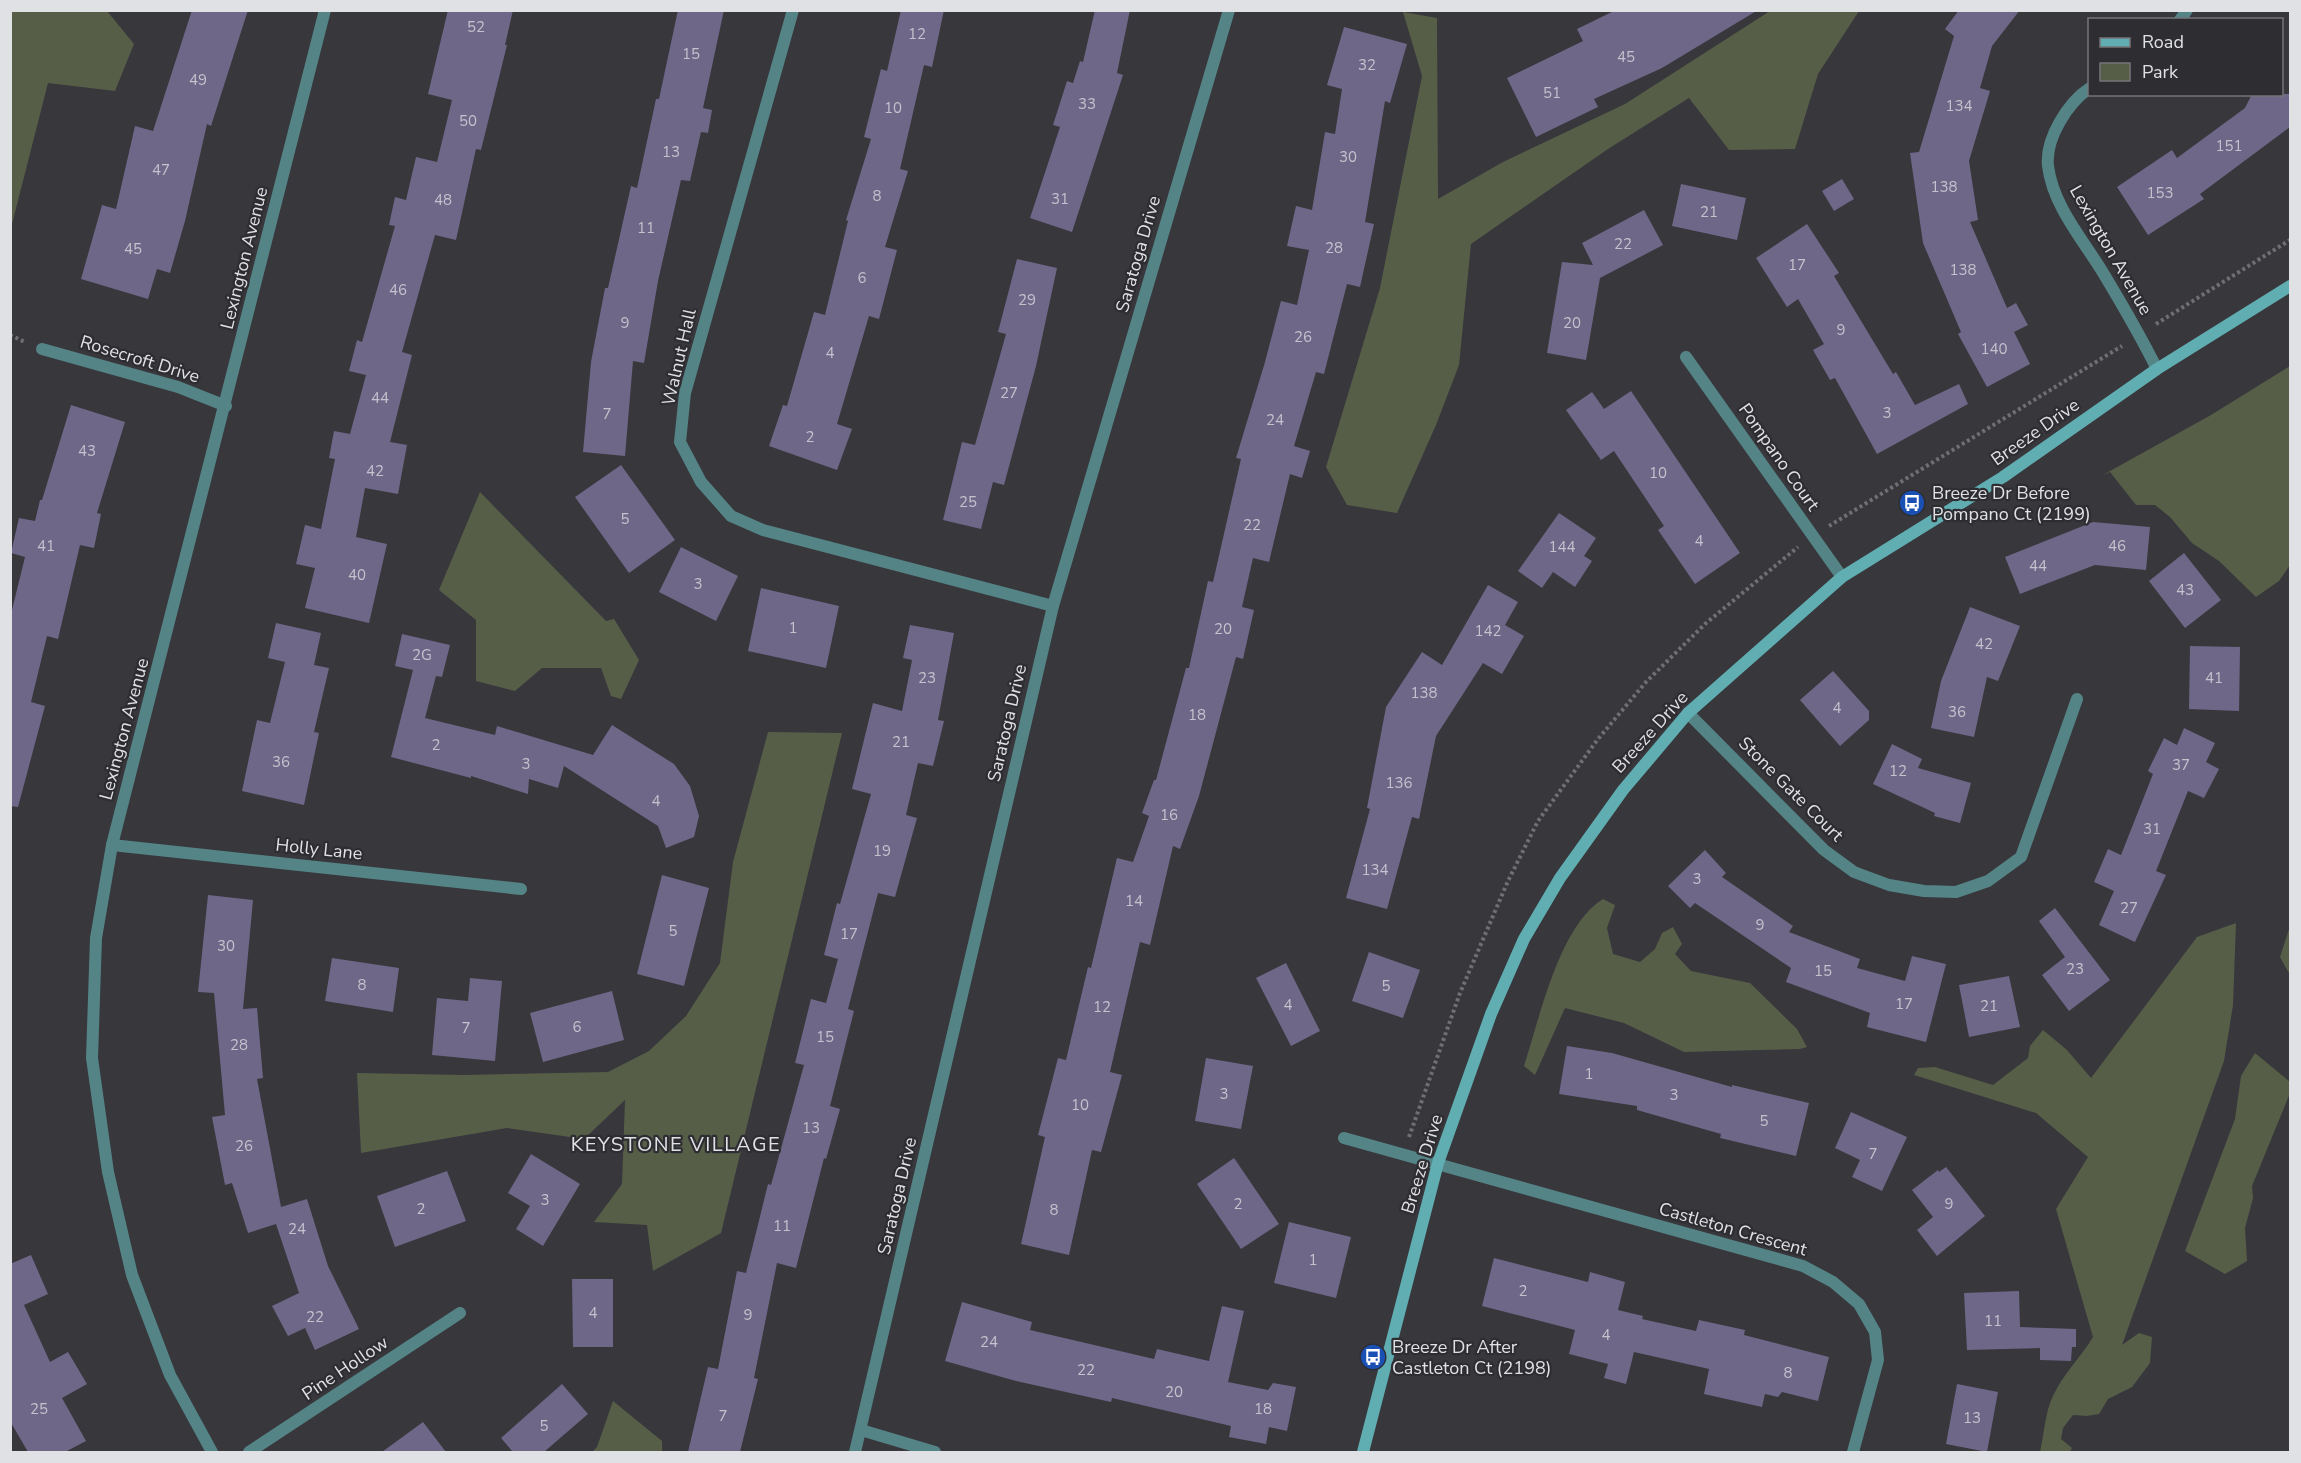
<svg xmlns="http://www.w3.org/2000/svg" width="2301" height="1463" viewBox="0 0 2301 1463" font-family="'Nunito Sans',sans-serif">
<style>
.green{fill:#575e48}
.building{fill:#6e6788}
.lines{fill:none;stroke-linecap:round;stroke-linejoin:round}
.path{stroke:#6f6f74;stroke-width:4;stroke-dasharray:3 3;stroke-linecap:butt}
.lane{stroke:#558486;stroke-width:12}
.street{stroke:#558486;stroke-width:12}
.secondary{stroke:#61aeb2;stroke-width:12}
.labels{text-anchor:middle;stroke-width:4.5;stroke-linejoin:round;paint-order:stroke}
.number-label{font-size:15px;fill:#c4c2cd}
.street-label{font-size:18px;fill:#e0e1e4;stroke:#2d2d32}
.poi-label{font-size:18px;fill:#e0e1e4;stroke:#2d2d32;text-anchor:start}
.neighbourhood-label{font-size:20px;letter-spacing:1.5px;fill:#e0e1e4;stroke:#2d2d32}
</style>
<rect width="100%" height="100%" fill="#37373c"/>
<g class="green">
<polygon points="11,10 107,11 134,44 115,91 48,83 11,228"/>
<polygon points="1770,11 1859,11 1818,74 1795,149 1729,150 1689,98 1608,149 1471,244 1459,365 1436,425 1397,513 1347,505 1326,467 1380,288 1422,76 1403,12 1437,18 1438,199 1503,162 1625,104"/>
<polygon points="2290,366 2290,565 2279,581 2256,597 2219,561 2192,543 2170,517 2155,505 2136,505 2110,472 2101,476 2211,415"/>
<polygon points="480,492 606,621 614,619 639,660 621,699 611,696 601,668 542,668 515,691 476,681 476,620 439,590"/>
<polygon points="768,732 842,733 721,1233 653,1271 647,1225 594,1222 622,1184 625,1100 584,1139 507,1128 361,1153 357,1073 463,1075 608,1072 649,1051 686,1016 720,963 733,862"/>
<path d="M1603 899 1615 905 1607 928 1613 954 1640 962 1655 949 1662 933 1673 927 1682 944 1675 954 1691 971 1750 983 1797 1029 1807 1047 1800 1049 1684 1052 1624 1023 1565 1008 1535 1075 1524 1066C1540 1017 1559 926 1603 899Z"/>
<path d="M2236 923 2233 1005 2224 1061 2122 1345 2139 1333 2152 1337 2150 1363 2132 1387 2108 1399 2099 1414 2087 1416 2073 1415 2063 1428 2061 1439 2072 1448 2070 1452H2040C2044 1435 2045 1412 2053 1396 2063 1374 2081 1357 2093 1337L2056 1209 2088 1157 2036 1113 1914 1075 1918 1068 1935 1067 1993 1085 2028 1058 2030 1046 2043 1030 2067 1050 2091 1078 2197 937Z"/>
<polygon points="2290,926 2290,975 2280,957"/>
<polygon points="2255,1053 2290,1082 2290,1093 2252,1186 2253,1198 2245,1228 2247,1261 2225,1274 2185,1251 2235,1119 2241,1076"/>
<polygon points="613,1401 662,1441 662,1452 592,1452 597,1447"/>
</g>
<g class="building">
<polygon points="192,10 248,10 211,126 207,124 185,221 170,273 157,269 148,299 81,279 102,205 116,209 135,126 153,131"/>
<polygon points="448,10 513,10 505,45 507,45 481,150 476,149 456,240 435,235 402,352 412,355 390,442 407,445 398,494 365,488 356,537 387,544 369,623 305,608 315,568 296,564 305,525 321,529 335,459 329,458 334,431 350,434 366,375 349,371 357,340 362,342 395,226 389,225 395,197 406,200 416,157 437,162 452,100 428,94"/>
<polygon points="678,10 724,10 703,108 712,110 708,133 701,132 690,181 681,180 658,281 644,363 633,361 625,456 583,452 591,362 605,288 608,288 631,186 637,188 656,99 659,99"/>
<polygon points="901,10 944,10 932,67 924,65 900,169 908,171 885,247 897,250 879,319 869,316 837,424 852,429 837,470 769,446 783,405 787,406 814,312 825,315 848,221 846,220 871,139 864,137 881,69 887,71"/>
<polygon points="1095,10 1130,10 1117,73 1123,75 1072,232 1030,218 1060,127 1053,125 1067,81 1073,83 1080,61 1083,62"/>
<polygon points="1616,10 1758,10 1662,68 1594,99 1598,107 1536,137 1507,78 1583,41 1577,29"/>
<polygon points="1959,10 2020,10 1992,46 1980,88 1990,91 1969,161 1978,220 1970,222 2007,308 2016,303 2028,325 2014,332 2030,364 1987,387 1958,334 1961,332 1923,243 1910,153 1919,152 1954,36 1945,29"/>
<polygon points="1344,27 1407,44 1390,103 1385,101 1365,222 1374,224 1360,287 1347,284 1324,374 1316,372 1294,446 1310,451 1302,478 1290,474 1269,562 1253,558 1242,607 1254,610 1243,659 1236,657 1199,796 1180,849 1173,846 1150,945 1140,942 1110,1072 1122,1075 1101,1152 1092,1150 1069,1255 1021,1244 1045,1137 1038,1135 1058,1058 1066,1060 1088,967 1091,968 1117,858 1133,862 1149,816 1142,813 1154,780 1156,780 1186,668 1189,668 1208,581 1213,582 1241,459 1236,458 1265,362 1281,301 1297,305 1309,250 1287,246 1296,206 1312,210 1325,132 1335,134 1342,89 1327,85"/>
<polygon points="2252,94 2290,94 2290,127 2200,194 2204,199 2148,235 2117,187 2172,150 2177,158 2245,108"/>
<polygon points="1842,179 1854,199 1834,211 1822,191"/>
<polygon points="1681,184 1746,198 1737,240 1672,226"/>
<polygon points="1644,210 1663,245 1600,278 1586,360 1547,353 1562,262 1593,265 1582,243"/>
<polygon points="1807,224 1839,273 1834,276 1893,374 1896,372 1915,405 1959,384 1968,404 1877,454 1835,378 1830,380 1813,350 1824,344 1798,299 1787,307 1756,258"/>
<polygon points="1017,259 1057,268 1036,366 1004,485 993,482 981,529 943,520 962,442 975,445 1006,334 998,332"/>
<polygon points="1631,391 1740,553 1695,584 1658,530 1664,526 1614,451 1601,460 1566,410 1592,392 1604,409"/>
<polygon points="71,405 125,422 97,513 101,514 94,548 80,545 58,639 47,636 31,702 45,706 18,807 10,806 10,618 25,557 11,553 19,518 35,521 40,500 42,500"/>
<polygon points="621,465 675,540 629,573 575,497"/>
<polygon points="1559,513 1596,538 1584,556 1592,561 1575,587 1553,572 1542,588 1518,571"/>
<polygon points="2093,522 2150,527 2146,570 2095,565 2020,594 2005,557"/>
<polygon points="681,547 738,576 716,621 659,592"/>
<polygon points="2184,553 2221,600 2185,628 2149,581"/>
<polygon points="1488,585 1518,602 1505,625 1524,636 1502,674 1483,663 1436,736 1419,819 1412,817 1387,909 1346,898 1370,809 1367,808 1386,707 1422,652 1442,665"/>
<polygon points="761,588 839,606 826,668 748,651"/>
<polygon points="1970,607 2020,626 1998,681 1987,677 1974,737 1931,728 1941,681"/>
<polygon points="276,623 321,633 314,665 329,668 314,732 319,733 304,805 242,791 257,720 270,723 285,662 268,658"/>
<polygon points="910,625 954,633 938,720 944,721 933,766 918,763 906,815 917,818 895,897 878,893 848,1009 854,1011 830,1106 840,1109 826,1159 824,1158 796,1268 777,1263 754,1378 758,1379 740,1452 688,1452 708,1367 718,1369 737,1271 746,1273 768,1184 771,1185 804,1065 795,1063 811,999 826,1003 838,959 824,955 837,903 840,904 871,794 852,789 873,703 902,711 912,660 903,658"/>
<polygon points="402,634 450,645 442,677 436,676 425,718 495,735 497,726 593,755 612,725 674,764 690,786 699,816 694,837 666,848 658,826 564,766 558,788 529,779 528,794 471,776 471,778 391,757 413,670 395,666"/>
<polygon points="2190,646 2240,647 2239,711 2189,709"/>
<polygon points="1833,671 1869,711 1869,720 1840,746 1800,700"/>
<polygon points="2184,728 2215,743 2206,762 2219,769 2204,798 2188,791 2156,871 2166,875 2135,942 2099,925 2114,891 2094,882 2108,849 2121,855 2153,774 2148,771 2164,738 2177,745"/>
<polygon points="1892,744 1922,759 1918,768 1971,783 1960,823 1934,816 1935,813 1873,784"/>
<polygon points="1705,850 1726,873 1722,877 1793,926 1789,932 1860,959 1857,968 1905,981 1912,956 1946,964 1926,1042 1867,1027 1870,1013 1786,982 1791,968 1695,903 1690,908 1668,886"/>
<polygon points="662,875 709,888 684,986 637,974"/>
<polygon points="208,895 253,900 243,1009 257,1008 263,1078 257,1079 281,1207 307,1199 328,1266 359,1329 315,1350 305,1328 288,1336 272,1306 299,1293 276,1224 248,1233 232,1183 225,1185 212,1117 225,1115 214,993 198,992"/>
<polygon points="2055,908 2110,980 2069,1011 2042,975 2065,957 2039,921"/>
<polygon points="1369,952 1420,970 1403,1018 1352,1001"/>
<polygon points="332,958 399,968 393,1012 325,1001"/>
<polygon points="1286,963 1320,1031 1291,1046 1256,978"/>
<polygon points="2009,976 2020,1027 1969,1037 1959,985"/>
<polygon points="470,978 502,981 495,1061 432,1055 437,998 468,1001"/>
<polygon points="612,991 624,1040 543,1062 530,1013"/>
<polygon points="1567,1046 1612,1053 1732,1087 1732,1085 1809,1103 1796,1156 1720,1138 1721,1134 1637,1110 1637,1106 1559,1094"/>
<polygon points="1206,1058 1253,1066 1241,1129 1195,1121"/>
<polygon points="1851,1112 1907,1137 1882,1191 1852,1177 1860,1160 1835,1148"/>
<polygon points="531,1154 580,1184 543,1246 516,1229 530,1206 508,1193"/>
<polygon points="1234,1158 1279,1224 1241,1249 1197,1184"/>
<polygon points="1946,1167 1985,1216 1937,1256 1917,1230 1933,1217 1912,1190 1938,1170 1939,1172"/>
<polygon points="447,1171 466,1221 395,1247 377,1196"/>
<polygon points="1289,1222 1351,1237 1336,1298 1274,1283"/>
<polygon points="31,1255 48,1294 24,1305 50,1362 68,1352 87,1384 62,1398 86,1441 65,1452 28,1452 10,1421 10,1264"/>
<polygon points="1494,1258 1588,1282 1590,1272 1625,1282 1618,1310 1643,1316 1642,1319 1696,1331 1699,1320 1745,1330 1744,1335 1829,1357 1818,1401 1782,1392 1778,1397 1765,1394 1762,1407 1704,1394 1709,1369 1634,1352 1626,1384 1604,1378 1608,1364 1569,1354 1575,1330 1482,1306"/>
<polygon points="572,1279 613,1279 613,1347 573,1347"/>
<polygon points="2019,1291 2020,1327 2076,1329 2076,1347 2072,1347 2071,1361 2040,1360 2040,1348 1967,1350 1964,1293"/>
<polygon points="962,1302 1032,1322 1030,1330 1154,1359 1157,1349 1209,1361 1222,1306 1244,1311 1228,1382 1268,1390 1273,1383 1296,1387 1287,1431 1269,1427 1266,1444 1229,1437 1231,1426 1112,1398 1111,1402 1016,1381 945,1361"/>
<polygon points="562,1384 588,1414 544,1452 513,1452 501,1438"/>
<polygon points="1957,1384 1998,1392 1987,1452 1946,1444"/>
<polygon points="423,1422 446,1452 382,1452"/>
</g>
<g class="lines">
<g class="path">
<polyline points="2156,324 2290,240"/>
<polyline points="10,335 25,342"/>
<polyline points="1829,526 2122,346"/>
<polyline points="1409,1137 1460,993 1508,881 1538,821 1598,739 1646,682 1705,624 1798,547"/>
</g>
<polyline class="lane" points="42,349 178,387 226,406"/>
<g class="street">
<polyline points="793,10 685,393 680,442 701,482 731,516 763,530 1053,606"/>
<polyline points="2180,20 2187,10"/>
<path d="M2090 88C2068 102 2045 139 2048 166 2053 207 2085 242 2105 276 2123 306 2141 337 2157 369"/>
<polyline points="1686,357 1842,577"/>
<polyline points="1688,713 1824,850 1854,872 1889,885 1924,891 1956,892 1988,881 2021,857 2077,699"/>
<polyline points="112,845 521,889"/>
<polyline points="1344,1138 1803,1266 1833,1282 1859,1304 1875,1332 1878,1360 1853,1452"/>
<polyline points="861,1430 935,1452"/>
<polyline points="212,1452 170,1375 132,1275 108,1172 92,1058 96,938 112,845 325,10"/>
<polyline points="249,1452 460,1313"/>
<polyline points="855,1452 1053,606 1229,10"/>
</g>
<polyline class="secondary" points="1363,1452 1438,1163 1491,1014 1524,939 1560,878 1623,790 1688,713 1842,577 2003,477 2157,369 2290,286"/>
</g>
<defs>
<g id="bus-disc" transform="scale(1.35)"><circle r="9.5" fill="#1a4fb4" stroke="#2d2d32"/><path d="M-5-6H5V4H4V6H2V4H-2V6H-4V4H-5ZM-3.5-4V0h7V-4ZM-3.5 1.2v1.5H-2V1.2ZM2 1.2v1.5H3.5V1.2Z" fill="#fff"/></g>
</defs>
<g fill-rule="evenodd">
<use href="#bus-disc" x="1912" y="503"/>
<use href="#bus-disc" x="1373" y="1357"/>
</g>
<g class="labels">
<g class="number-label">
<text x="476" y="32">52</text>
<text x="917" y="39">12</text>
<text x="691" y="59">15</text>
<text x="1626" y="62">45</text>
<text x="1367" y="70">32</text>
<text x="198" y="85">49</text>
<text x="1552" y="98">51</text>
<text x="1087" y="109">33</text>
<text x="1959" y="111">134</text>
<text x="893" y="113">10</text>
<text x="468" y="126">50</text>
<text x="2229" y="151">151</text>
<text x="671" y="157">13</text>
<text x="1348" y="162">30</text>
<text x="161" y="175">47</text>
<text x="1944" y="192">138</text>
<text x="2160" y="198">153</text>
<text x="877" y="201">8</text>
<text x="1060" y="204">31</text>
<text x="443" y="205">48</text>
<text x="1709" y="217">21</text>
<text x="646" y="233">11</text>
<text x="1623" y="249">22</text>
<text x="1334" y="253">28</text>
<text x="133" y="254">45</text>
<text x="1797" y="270">17</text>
<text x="1963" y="275">138</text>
<text x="862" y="283">6</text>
<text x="398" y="295">46</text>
<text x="1027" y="305">29</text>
<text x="625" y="328">9</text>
<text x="1572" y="328">20</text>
<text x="1841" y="335">9</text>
<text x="1303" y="342">26</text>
<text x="1994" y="354">140</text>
<text x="830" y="358">4</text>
<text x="1009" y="398">27</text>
<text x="380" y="403">44</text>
<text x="1887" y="418">3</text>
<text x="607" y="419">7</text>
<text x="1275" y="425">24</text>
<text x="810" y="442">2</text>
<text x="87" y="456">43</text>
<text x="375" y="476">42</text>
<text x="1658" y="478">10</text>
<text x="968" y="507">25</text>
<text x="625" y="524">5</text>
<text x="1252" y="530">22</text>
<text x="1699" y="546">4</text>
<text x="46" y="551">41</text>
<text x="2117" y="551">46</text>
<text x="1562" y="552">144</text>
<text x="2038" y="571">44</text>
<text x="357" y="580">40</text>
<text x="698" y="589">3</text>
<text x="2185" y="595">43</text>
<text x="793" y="633">1</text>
<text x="1223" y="634">20</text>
<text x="1488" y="636">142</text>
<text x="1984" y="649">42</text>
<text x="422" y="660">2G</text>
<text x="927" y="683">23</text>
<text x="2214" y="683">41</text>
<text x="1424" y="698">138</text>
<text x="1837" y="713">4</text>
<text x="1957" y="717">36</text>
<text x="1197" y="720">18</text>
<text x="901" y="747">21</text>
<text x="436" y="750">2</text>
<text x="281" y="767">36</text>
<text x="526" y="769">3</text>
<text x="2181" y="770">37</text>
<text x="1898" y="776">12</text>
<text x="1399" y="788">136</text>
<text x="656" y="806">4</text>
<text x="1169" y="820">16</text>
<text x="2152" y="834">31</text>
<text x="882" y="856">19</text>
<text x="1375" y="875">134</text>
<text x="1697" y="884">3</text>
<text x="1134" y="906">14</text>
<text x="2129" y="913">27</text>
<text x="1760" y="930">9</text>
<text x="673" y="936">5</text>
<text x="849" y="939">17</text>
<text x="226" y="951">30</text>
<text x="2075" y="974">23</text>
<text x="1823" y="976">15</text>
<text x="362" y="990">8</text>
<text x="1386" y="991">5</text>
<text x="1904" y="1009">17</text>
<text x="1288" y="1010">4</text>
<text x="1989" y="1011">21</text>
<text x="1102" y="1012">12</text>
<text x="577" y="1032">6</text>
<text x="466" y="1033">7</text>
<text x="825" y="1042">15</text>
<text x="239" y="1050">28</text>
<text x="1589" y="1079">1</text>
<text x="1224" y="1099">3</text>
<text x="1674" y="1100">3</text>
<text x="1080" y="1110">10</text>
<text x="1764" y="1126">5</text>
<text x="811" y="1133">13</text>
<text x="244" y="1151">26</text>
<text x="1873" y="1159">7</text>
<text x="545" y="1205">3</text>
<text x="1238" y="1209">2</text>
<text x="1949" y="1209">9</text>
<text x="421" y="1214">2</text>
<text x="1054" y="1215">8</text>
<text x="782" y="1231">11</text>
<text x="297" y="1234">24</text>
<text x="1313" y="1265">1</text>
<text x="1523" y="1296">2</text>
<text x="593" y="1318">4</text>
<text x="748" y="1320">9</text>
<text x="315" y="1322">22</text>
<text x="1993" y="1326">11</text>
<text x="1606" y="1340">4</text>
<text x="989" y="1347">24</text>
<text x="1086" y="1375">22</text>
<text x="1788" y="1378">8</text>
<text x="1174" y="1397">20</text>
<text x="39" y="1414">25</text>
<text x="1263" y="1414">18</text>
<text x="723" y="1421">7</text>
<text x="1972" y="1423">13</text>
<text x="544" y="1431">5</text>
</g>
<g class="street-label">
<text transform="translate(2111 250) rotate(60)" y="6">Lexington Avenue</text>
<text transform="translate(1138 254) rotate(-74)" y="6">Saratoga Drive</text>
<text transform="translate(244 258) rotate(-76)" y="6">Lexington Avenue</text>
<text transform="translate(679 357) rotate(-77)" y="6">Walnut Hall</text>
<text transform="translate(140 359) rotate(17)" y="6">Rosecroft Drive</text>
<text transform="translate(2035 432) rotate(-35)" y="6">Breeze Drive</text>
<text transform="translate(1779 457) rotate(55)" y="6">Pompano Court</text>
<text transform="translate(1007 723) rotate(-77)" y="6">Saratoga Drive</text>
<text transform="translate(124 729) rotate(-75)" y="6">Lexington Avenue</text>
<text transform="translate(1650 732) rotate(-48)" y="6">Breeze Drive</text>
<text transform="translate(1791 789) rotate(45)" y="6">Stone Gate Court</text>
<text transform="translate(319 849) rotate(6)" y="6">Holly Lane</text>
<text transform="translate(1422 1164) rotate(-73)" y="6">Breeze Drive</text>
<text transform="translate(897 1196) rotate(-77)" y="6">Saratoga Drive</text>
<text transform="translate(1733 1229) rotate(16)" y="6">Castleton Crescent</text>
<text transform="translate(345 1368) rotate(-34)" y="6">Pine Hollow</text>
</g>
<g class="poi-label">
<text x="1932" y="499">Breeze Dr Before<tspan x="1932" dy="21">Pompano Ct (2199)</tspan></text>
<text x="1392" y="1353">Breeze Dr After<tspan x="1392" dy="21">Castleton Ct (2198)</tspan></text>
</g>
<g class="neighbourhood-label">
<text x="676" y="1151">KEYSTONE VILLAGE</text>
</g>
</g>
<rect width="2301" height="1463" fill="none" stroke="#e0e1e4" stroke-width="24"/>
<rect x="2088" y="18" width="195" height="78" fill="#2d2d32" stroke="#757579" stroke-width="1.5"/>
<rect x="2100" y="38" width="30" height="9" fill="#61aeb2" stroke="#757579" stroke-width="1.5"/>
<text x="2142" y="48" font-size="18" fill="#e0e1e4">Road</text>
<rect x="2100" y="63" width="30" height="18" fill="#575e48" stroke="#757579" stroke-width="1.5"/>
<text x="2142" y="78" font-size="18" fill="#e0e1e4">Park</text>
</svg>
